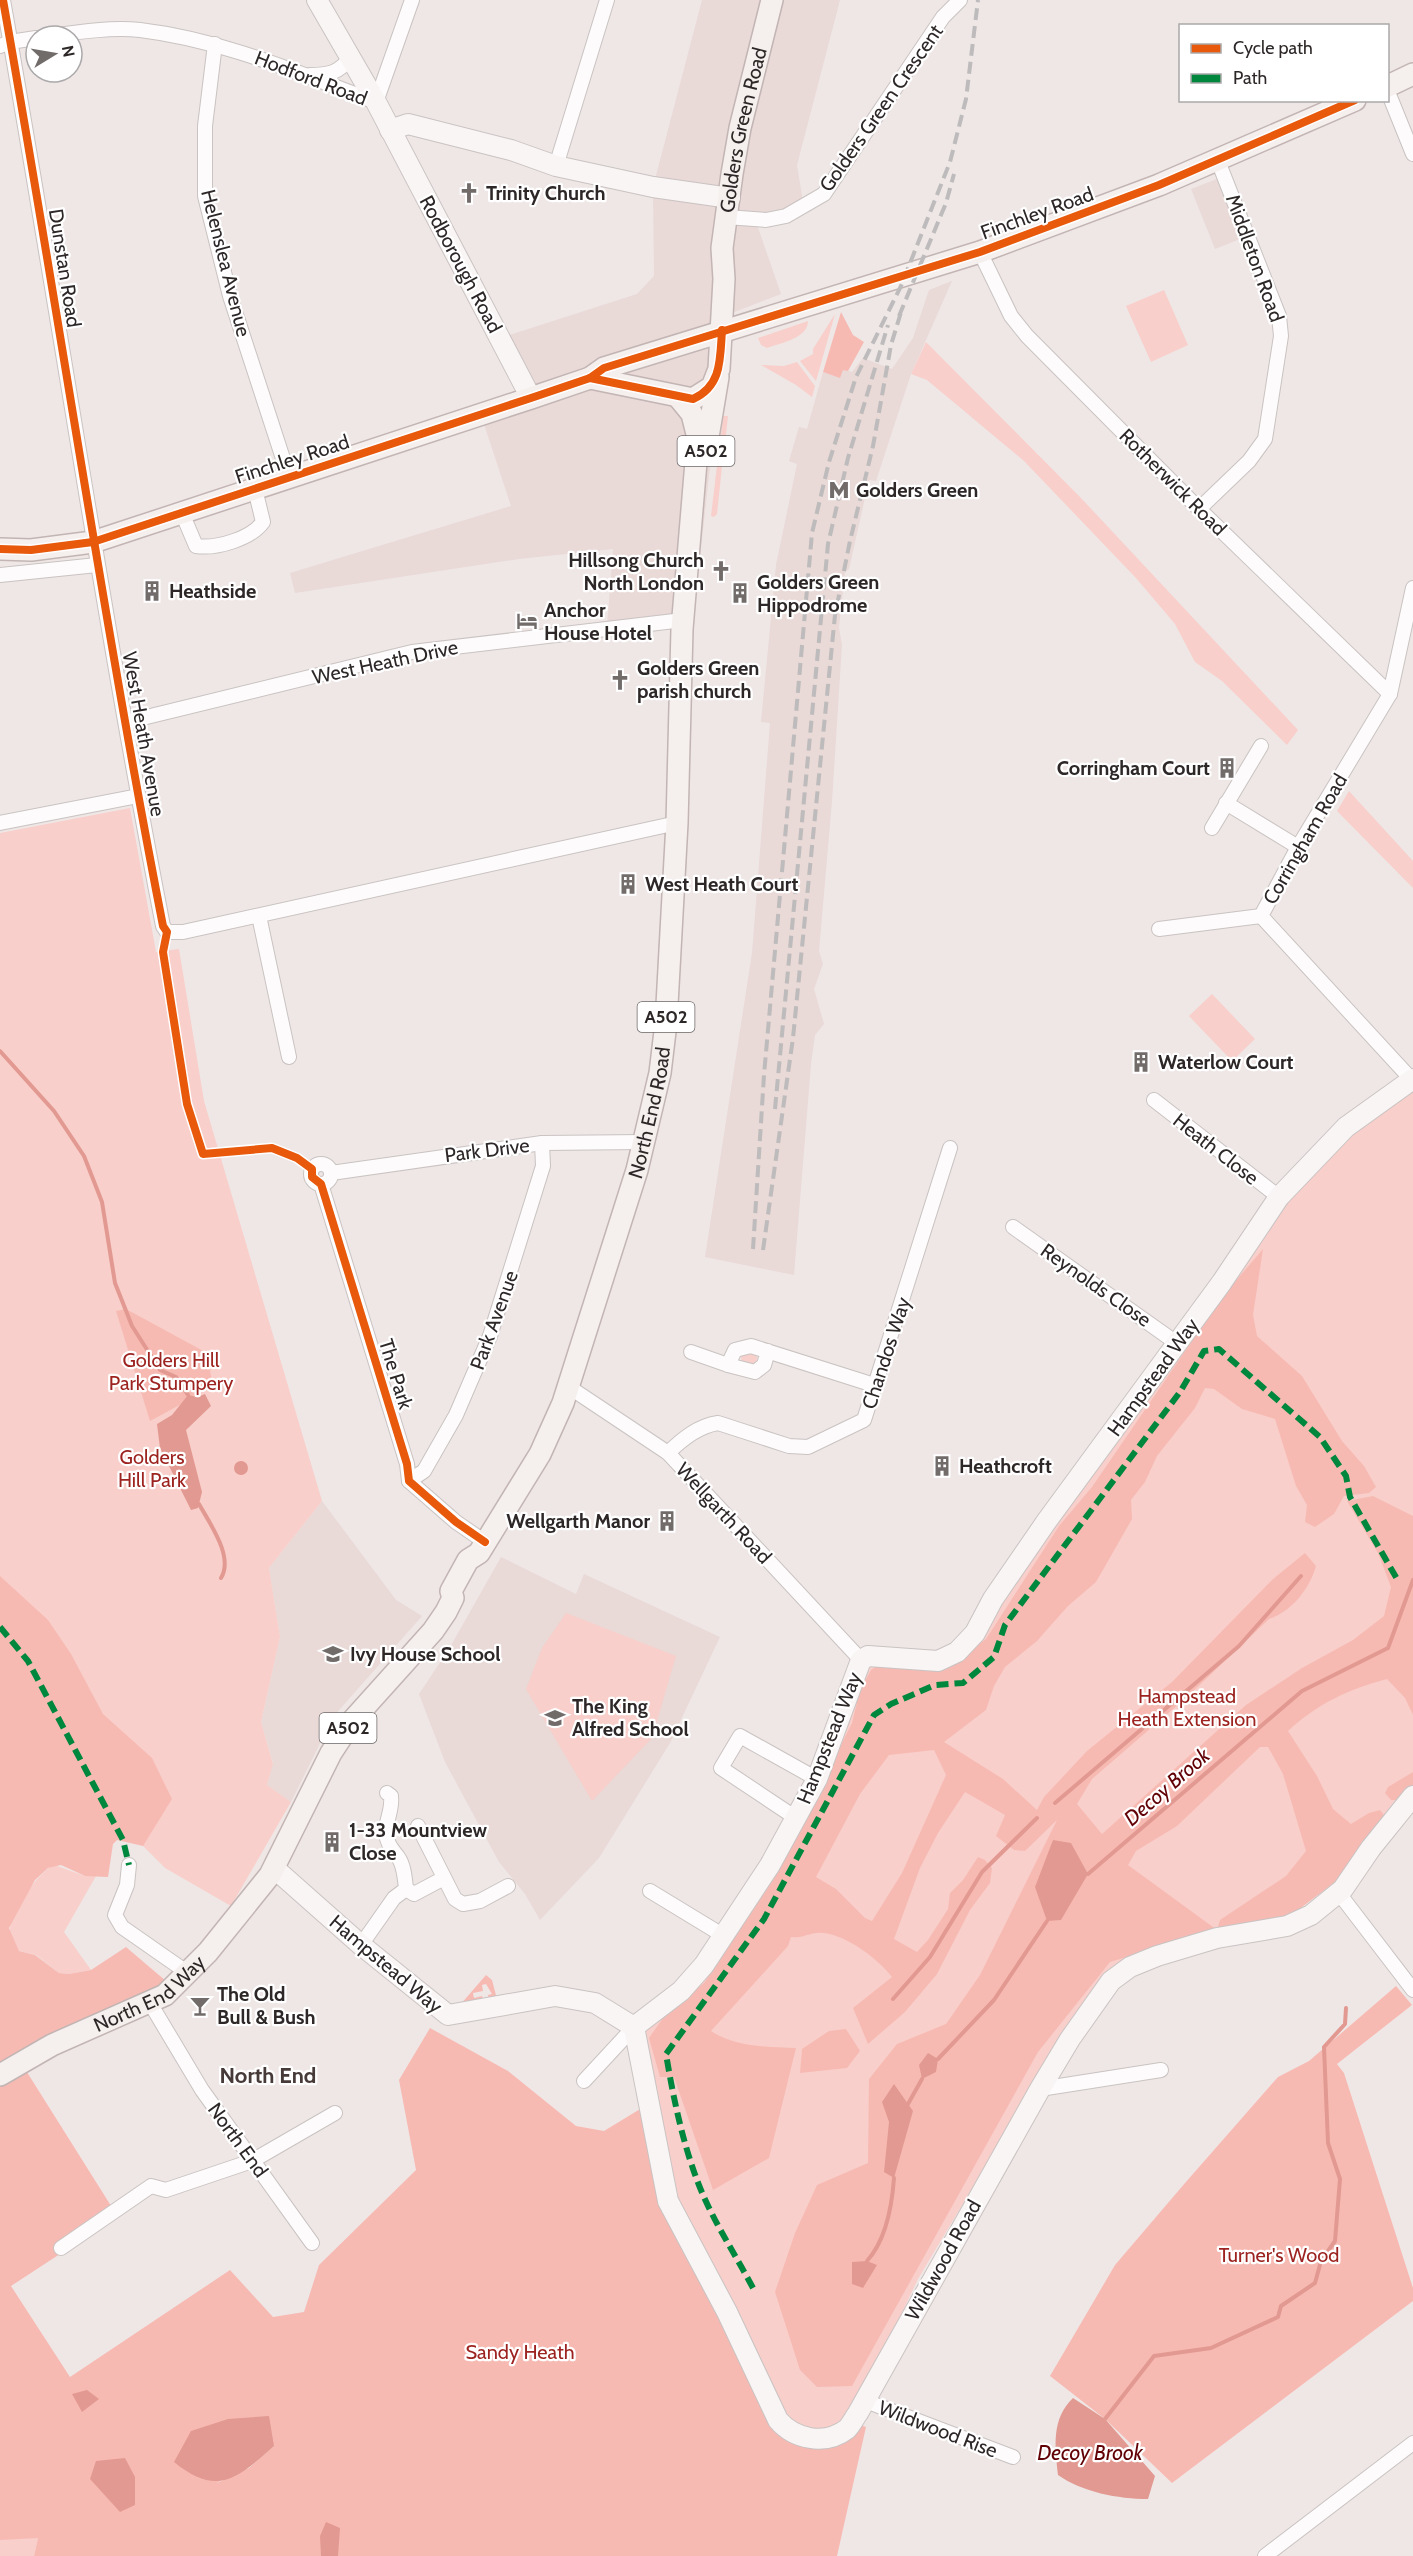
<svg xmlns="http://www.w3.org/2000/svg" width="1413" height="2556" viewBox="0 0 1413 2556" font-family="Cabin,sans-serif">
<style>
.built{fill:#e9d9d7}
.green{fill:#f8cfca}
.forest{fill:#f7bab3;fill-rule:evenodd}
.water{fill:#e29991}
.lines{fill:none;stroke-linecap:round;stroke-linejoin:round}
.stream{stroke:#e29991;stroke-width:4}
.street-casing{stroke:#c9c3c2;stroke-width:16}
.secondary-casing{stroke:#c9c3c2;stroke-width:22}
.primary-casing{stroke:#c2b5b3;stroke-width:24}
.street{stroke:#fdfbfb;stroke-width:14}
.secondary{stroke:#f9f5f4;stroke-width:20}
.primary{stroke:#f5efee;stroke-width:21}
.rail{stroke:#bdbbbb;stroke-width:4;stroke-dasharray:12 6;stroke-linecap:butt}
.quiet{stroke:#00873e;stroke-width:6;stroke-dasharray:12 6;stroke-linecap:butt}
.cycleway-casing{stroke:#fff;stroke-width:11}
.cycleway{stroke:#e8590c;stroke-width:8}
.labels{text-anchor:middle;stroke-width:4.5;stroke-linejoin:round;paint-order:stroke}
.shield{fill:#fff;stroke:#6c6868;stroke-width:1.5}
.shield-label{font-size:18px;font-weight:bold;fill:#2d2827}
.street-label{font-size:20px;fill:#2d2827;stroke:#fff}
.poi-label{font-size:20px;font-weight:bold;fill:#2d2827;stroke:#fff;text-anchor:start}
.park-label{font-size:20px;fill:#9c2320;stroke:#fff}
.water-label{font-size:21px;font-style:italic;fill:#610105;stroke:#fff}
.quarter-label{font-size:22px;font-weight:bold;fill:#473b3a;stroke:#fff}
</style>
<rect width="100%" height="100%" fill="#efe7e6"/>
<g class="built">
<polygon points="702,0 840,0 797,165 804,208 755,219 781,294 732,313 717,404 693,620 607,627 613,549 519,559 295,593 290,573 511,506 481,415 531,399 500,338 637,294 654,276 653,187"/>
<polygon points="1217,179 1240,239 1215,249 1191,189"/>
<polygon points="952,281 911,374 876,481 869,480 849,569 845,572 839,628 842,645 832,801 819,951 823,964 814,989 824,1024 815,1035 811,1064 794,1275 705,1257 752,953 770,723 761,722 776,565 797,464 789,461 799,427 807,429 823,372 840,377 843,369 852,372 863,358 892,369 913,338 929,290"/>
<polygon points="322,1501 396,1600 422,1616 333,1717 291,1802 267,1785 273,1763 261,1722 280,1637 269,1568"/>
<polygon points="501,1557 576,1594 584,1574 720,1637 670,1743 599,1858 540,1920 525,1894 499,1862 445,1762 419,1694 449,1649"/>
</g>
<g class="green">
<polygon points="1164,290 1188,345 1151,362 1126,306"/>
<polygon points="835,314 816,381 800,361 813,354 813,349"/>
<path d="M808 321C808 338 781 343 767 348L761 345 758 338Z"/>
<polygon points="926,342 1081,498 1298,730 1287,745 1222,681 1195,662 1175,624 1136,578 1024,461 927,380 911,374"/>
<polygon points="797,362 815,386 812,397 796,385 761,365 784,366"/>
<polygon points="723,416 728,416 724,453 719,453"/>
<polygon points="718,457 723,457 717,514 714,517 711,516"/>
<polygon points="1349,791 1413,861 1413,888 1337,811"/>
<polygon points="130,808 156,952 179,949 204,1101 322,1501 269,1568 280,1637 261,1722 273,1764 267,1785 291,1802 231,1906 165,1868 143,1846 0,1610 0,833"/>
<polygon points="1212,994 1255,1039 1232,1061 1189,1016"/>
<polygon points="1413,1079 1413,1786 1393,1803 1335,1882 1282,1922 1142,1956 1035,2083 918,2279 847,2428 788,2433 668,2201 637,2035 681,1991 796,1818 861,1660 949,1658 1279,1197"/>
<circle cx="749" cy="1358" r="8"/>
<polygon points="566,1613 676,1656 652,1738 592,1801 526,1689 542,1648"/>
<path d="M54 1865 85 1876H96L64 1932 91 1970 69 1974 59 1973 36 1955 19 1951C15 1945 10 1938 10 1930 9 1914 39 1871 54 1865Z"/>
<polygon points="6,2538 38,2538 34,2556 0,2556 0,2540"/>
</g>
<g class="forest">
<polygon points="841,312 853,335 864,342 848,371 843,370 840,378 823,372"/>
<path d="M1263 1249 1253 1315 1257 1336 1302 1376 1342 1441 1364 1466 1376 1487 1369 1493 1344 1496 1334 1514 1315 1527 1305 1522 1307 1505 1296 1486 1275 1419 1242 1409 1214 1389 1205 1388 1195 1408 1157 1456 1145 1482 1131 1500 1132 1519 1096 1582 1068 1606 1037 1641 1005 1667 994 1686 986 1710 944 1742 1003 1779 1037 1810 1044 1797 1087 1751 1172 1682 1273 1579 1305 1553 1316 1566C1309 1590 1292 1611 1269 1619L1188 1696 1092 1779 1077 1804 1102 1834 1246 1705 1302 1668 1353 1640 1384 1616 1391 1587 1378 1553 1347 1501 1373 1496 1413 1516V1715L1405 1698 1387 1679C1349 1689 1317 1704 1288 1731L1317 1776 1333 1809 1351 1824 1369 1813 1380 1810 1384 1815 1335 1882 1282 1922 1217 1930 1110 1962 1038 2052 852 2386 817 2387 800 2370 775 2292 795 2233 817 2185 868 2163 869 2079 897 2044 946 2024 980 1975 1057 1820 1025 1851 1014 1850 996 1836 1005 1815 965 1792 938 1833 920 1868 894 1939 917 1952 928 1940 948 1909 950 1893 963 1880 978 1857 985 1860 992 1868 990 1883 970 1910 937 1974 905 2012 868 2044 853 2008 892 1977C878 1959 848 1936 824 1933 812 1931 802 1939 791 1937L788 1946 711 2031C735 2047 768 2047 796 2048L769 2158 713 2190 674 2077H660L649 2038 668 2011 704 1983 775 1877 852 1723 860 1690 871 1670 884 1661 955 1662 986 1639 1059 1526 1092 1487 1222 1297ZM1260 1747H1268L1283 1774 1306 1851 1286 1876 1220 1920 1217 1930 1128 1865 1136 1851 1177 1826ZM934 1750 946 1775 902 1873 872 1921 865 1918 836 1889 816 1877 860 1794 889 1755Z"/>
<polygon points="126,1309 207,1353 213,1387 150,1421 116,1311"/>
<path d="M0 1576 48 1620 71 1654 103 1714 152 1758 172 1799 143 1846 117 1840 113 1844 108 1877 85 1876 61 1865 48 1868 35 1880 9 1928 19 1951 35 1955 59 1973 69 1974 91 1970 126 1947 173 1987 20 2061 113 2209 63 2252 11 2286 70 2377 230 2270 273 2317 304 2312 319 2265 416 2170 399 2080 430 2028 508 2071 576 2126 604 2131 650 2103 668 2201 778 2420 813 2439 852 2422 866 2427 837 2556H34L38 2538 0 2540ZM274 2446 249 2468 217 2483Z"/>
<polygon points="1413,1772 1413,1786 1397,1800 1391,1800 1385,1793 1388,1787"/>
<polygon points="486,1975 492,1980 497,1999 489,2001 488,1995 492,1994 486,1984 482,1985 483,1991 473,1993 474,1998 482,1996 484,2002 460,2005"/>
<polygon points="1396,1986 1412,2005 1337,2064 1344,2073 1413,2288 1413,2301 1172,2483 1105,2419 1050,2376 1115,2265 1185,2183 1278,2077 1309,2061"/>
<polygon points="846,2029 860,2051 847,2068 800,2073 802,2049 829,2031"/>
</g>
<g class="water">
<polygon points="205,1394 211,1406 186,1430 202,1492 198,1508 191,1510 160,1448 157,1424 172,1415 188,1395 197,1397"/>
<circle cx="241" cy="1468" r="7"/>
<polygon points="1053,1840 1071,1843 1088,1874 1061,1920 1047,1921 1035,1887"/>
<polygon points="928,2053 938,2059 936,2072 922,2079 919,2065"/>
<polygon points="894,2084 913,2111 894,2178 884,2172 889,2122 882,2102"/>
<polygon points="867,2261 877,2265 863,2288 852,2284 852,2262"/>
<polygon points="87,2390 99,2399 82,2412 72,2394"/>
<path d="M1073 2398 1105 2419 1155 2476 1148 2499C1118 2499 1082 2492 1058 2475 1055 2447 1051 2419 1073 2398Z"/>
<path d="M269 2416 274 2446C237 2479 217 2497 174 2462L191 2431 228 2419Z"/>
<polygon points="125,2458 135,2477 135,2505 120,2512 90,2479 96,2461"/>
<polygon points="326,2522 340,2528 338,2556 321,2556 320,2536"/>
</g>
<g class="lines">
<g class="stream">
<polyline points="0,1051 54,1111 84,1156 102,1202 115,1283 132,1326 160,1370 176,1377 188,1395"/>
<path d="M199 1504C210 1524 234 1557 221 1578"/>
<polyline points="1055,1803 1239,1646 1301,1576"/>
<polyline points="1088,1874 1302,1691 1388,1648 1413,1580"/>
<polyline points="893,1999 930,1957 982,1872 1037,1818"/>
<polyline points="938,2059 994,2000 1047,1921"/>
<polyline points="908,2104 922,2079"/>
<path d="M867 2261C886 2240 892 2206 894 2178"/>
<polyline points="1105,2419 1154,2356 1211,2348 1278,2317 1281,2306 1315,2283 1321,2261 1335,2241 1340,2179 1328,2143 1324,2047 1345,2024 1346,2008"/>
</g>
<g class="street-casing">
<g id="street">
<path d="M3 0C58 308 103 619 163 926L167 932H183L677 823"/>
<path d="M49 36C78 32 111 27 140 30 223 40 298 73 376 102L412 0"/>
<polyline points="215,44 205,126 205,196 230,296 289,477"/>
<polyline points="0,46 10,42 36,38"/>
<path d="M310 75C328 75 339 73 350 58"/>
<polyline points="1388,92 1413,154"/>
<polyline points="556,166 607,0"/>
<polyline points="726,217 766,220 786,216 824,194 943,17 960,0"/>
<polyline points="980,252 1011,316 1027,336 1199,509 1390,694"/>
<polyline points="1199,509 1249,461 1265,439 1281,336 1279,316 1218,161"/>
<path d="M182 513 196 546C216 549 251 539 263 522L255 489"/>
<polyline points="0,575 97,565"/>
<polyline points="126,722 412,652 683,620"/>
<polyline points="1226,803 1298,847"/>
<polyline points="0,823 138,796"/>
<polyline points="1212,828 1261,746"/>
<polyline points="259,916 289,1057"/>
<polyline points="1159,929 1261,916"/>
<polyline points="1412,1080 1261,916 1298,847 1390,694 1413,588"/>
<polyline points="1154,1100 1279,1197"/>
<circle cx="321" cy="1174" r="10"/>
<polyline points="331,1173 542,1143 644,1142"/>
<polyline points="321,1184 407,1464 409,1481 456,1522 485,1542"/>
<polyline points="1013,1227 1178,1344"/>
<polyline points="768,1351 764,1365 755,1372 728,1365 735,1350 751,1346 874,1385"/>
<polyline points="691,1352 728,1365"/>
<polyline points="569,1387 668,1453 861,1660"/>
<path d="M668 1453C682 1439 698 1426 718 1423L789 1446 808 1447 864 1420 950 1148"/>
<polyline points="409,1481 424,1471 456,1415 490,1336 543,1166 542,1143"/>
<polyline points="796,1818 721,1768 740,1736 817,1779"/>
<polyline points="418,1826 455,1899 463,1904 480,1901 508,1886"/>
<polyline points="129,1865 127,1885 115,1915 122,1927 188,1973"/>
<polyline points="406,1889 414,1894 444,1878"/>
<polyline points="650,1891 724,1936"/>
<polyline points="1338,1892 1413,1990"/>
<path d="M361 1945 394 1898 406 1889C405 1879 404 1865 398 1857 392 1849 387 1844 386 1833 385 1822 393 1810 391 1796L387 1793"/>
<polyline points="150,2003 202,2090 312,2243"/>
<polyline points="584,2081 634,2027"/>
<polyline points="1040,2089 1161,2070"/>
<polyline points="61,2248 151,2186 166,2190 252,2161 335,2113"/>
<polyline points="863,2400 1013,2457"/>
<polyline points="1265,2556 1413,2443"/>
</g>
</g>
<g class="secondary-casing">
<g id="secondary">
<polyline points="317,0 376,102 531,398"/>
<polyline points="390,130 408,124 511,150 556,166 653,187 730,198"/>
<polyline points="274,1868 361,1945 448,2015 555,1996 595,2003 634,2027"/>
<path d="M634 2027 668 2201 727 2312 778 2420C794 2439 825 2446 847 2429 851 2425 855 2417 858 2413L1040 2089 1070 2039 1111 1981 1130 1967 1157 1956 1217 1938 1287 1926 1311 1915 1343 1889 1371 1848 1413 1796"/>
<polyline points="634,2027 681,1991 704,1965 770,1865 817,1779 861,1660 868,1656 938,1661 957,1652 975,1633 993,1599 1046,1522 1222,1282 1279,1197 1346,1127 1413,1079"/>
</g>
</g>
<g class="primary-casing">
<g id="primary">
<polyline points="1388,86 1413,74"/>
<path id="s1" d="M590 378 693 399 712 387 719 369 724 279 722 248 732 174 740 128 772 0"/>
<polyline points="706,449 718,377"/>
<polyline points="0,549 31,550 93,542 531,398 590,378 604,368 980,252 1159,185 1355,100"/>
<path id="s2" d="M0 2075 52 2045 165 1995 208 1952 270 1875 331 1753 352 1721 433 1631 446 1612 453 1598 451 1591 468 1560 479 1553 540 1454 563 1403 637 1170 660 1073 666 1023 677 823 682 629 698 438 692 414 679 398"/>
</g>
</g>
<use href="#street" class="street"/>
<use href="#secondary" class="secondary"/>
<use href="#primary" class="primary"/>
<g class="rail">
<polyline points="899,316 946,203 954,174"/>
<polyline points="775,1109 828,544 848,458 888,325"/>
<polyline points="753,1249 764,1075 812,533 829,462 856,377 901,286 950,162 966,99 978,0"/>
<polyline points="763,1250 793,1038 835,615 850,541 873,446 891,345 902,309"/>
</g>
<g class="quiet">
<polyline points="0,1627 28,1661 123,1840 129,1865"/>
<path d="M753 2288C734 2252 711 2218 697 2180 682 2140 673 2096 666 2054L764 1919 874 1715 891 1704 935 1685 963 1683 994 1657 1005 1625 1180 1392 1204 1351 1219 1349 1320 1437 1346 1476 1350 1497 1397 1579"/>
</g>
<g class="cycleway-casing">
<g id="cycleway">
<path d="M3 0C58 308 103 619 163 926L167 932 163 952 187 1104 203 1154 272 1148 297 1158 312 1169V1177L321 1184 407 1464 409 1481 456 1522 485 1542"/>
<path d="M590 378 693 399C722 386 720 359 722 330"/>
<polyline points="0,549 31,550 93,542 531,398 590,378 604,368 980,252 1159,185 1355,100"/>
</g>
</g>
<use href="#cycleway" class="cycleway"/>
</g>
<defs>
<g id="church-bare" transform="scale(1.62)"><path d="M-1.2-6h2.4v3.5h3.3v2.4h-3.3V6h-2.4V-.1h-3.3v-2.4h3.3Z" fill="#716b6a" stroke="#fff" stroke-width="2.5" paint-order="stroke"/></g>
<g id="metro-bare" transform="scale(1.62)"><path d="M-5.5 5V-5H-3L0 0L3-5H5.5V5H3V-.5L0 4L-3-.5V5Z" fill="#716b6a" stroke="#fff" stroke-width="2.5" paint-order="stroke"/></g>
<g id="building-bare" transform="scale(1.62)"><path d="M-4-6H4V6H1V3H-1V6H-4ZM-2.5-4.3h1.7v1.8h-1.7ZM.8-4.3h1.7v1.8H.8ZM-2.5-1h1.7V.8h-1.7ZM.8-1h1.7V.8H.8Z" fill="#716b6a" stroke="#fff" stroke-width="2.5" paint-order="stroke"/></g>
<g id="hotel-bare" transform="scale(1.62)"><path d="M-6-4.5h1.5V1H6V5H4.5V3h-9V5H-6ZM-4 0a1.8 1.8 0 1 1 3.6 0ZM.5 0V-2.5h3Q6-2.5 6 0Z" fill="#716b6a" stroke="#fff" stroke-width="2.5" paint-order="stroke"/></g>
<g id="school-bare" transform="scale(1.62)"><path d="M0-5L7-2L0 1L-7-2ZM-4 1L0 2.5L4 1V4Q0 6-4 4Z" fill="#716b6a" stroke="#fff" stroke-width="2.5" paint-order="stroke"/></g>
<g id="bar-bare" transform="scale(1.62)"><path d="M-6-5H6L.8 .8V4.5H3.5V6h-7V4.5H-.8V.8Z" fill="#716b6a" stroke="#fff" stroke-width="2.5" paint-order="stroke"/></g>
</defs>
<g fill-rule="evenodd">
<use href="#church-bare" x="469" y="193"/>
<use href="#metro-bare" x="839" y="490"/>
<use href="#church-bare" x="721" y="571"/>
<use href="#building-bare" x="152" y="591"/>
<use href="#building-bare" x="740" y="593"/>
<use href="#hotel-bare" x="527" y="621"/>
<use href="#church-bare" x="620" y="680"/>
<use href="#building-bare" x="1227" y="768"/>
<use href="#building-bare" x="628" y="884"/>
<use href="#building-bare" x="1141" y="1062"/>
<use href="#building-bare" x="942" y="1466"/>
<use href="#building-bare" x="667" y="1521"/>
<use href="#school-bare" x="333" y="1654"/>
<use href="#school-bare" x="555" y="1718"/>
<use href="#building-bare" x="332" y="1842"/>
<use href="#bar-bare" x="200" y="2006"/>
</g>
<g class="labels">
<g class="shield">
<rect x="677.5" y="436" width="57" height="30" rx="4.5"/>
<rect x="637.5" y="1002" width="57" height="30" rx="4.5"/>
<rect x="319.5" y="1713" width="57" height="30" rx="4.5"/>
</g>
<g class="shield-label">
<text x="706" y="457">A502</text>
<text x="666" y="1023">A502</text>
<text x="348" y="1734">A502</text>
</g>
<g class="street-label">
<text transform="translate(311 78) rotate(21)" y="7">Hodford Road</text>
<text transform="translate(881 108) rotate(-55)" y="7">Golders Green Crescent</text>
<text dy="7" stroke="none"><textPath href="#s1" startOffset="388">Golders Green Road</textPath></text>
<text transform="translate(1037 213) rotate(-20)" y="7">Finchley Road</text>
<text transform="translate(1255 258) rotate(70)" y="7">Middleton Road</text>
<text transform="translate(226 263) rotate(76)" y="7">Helenslea Avenue</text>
<text transform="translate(461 264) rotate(62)" y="7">Rodborough Road</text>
<text transform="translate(65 268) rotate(81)" y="7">Dunstan Road</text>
<text transform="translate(292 459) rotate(-18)" y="7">Finchley Road</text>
<text transform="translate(1173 482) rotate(45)" y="7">Rotherwick Road</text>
<text transform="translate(385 662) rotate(-12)" y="7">West Heath Drive</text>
<text transform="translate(144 734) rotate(80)" y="7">West Heath Avenue</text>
<text transform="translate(1305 839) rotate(-60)" y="7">Corringham Road</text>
<text dy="7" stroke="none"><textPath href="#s2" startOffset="1209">North End Road</textPath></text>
<text transform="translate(1216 1149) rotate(38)" y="7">Heath Close</text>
<text transform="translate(487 1150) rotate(-7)" y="7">Park Drive</text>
<text transform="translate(1096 1285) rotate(35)" y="7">Reynolds Close</text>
<text transform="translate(494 1320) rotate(-70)" y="7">Park Avenue</text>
<text transform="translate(886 1353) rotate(-72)" y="7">Chandos Way</text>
<text transform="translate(396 1374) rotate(73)" y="7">The Park</text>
<text transform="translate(1153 1377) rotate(-54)" y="7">Hampstead Way</text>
<text transform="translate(724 1513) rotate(47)" y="7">Wellgarth Road</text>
<text transform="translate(829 1738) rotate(-68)" y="7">Hampstead Way</text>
<text transform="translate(386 1964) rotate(40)" y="7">Hampstead Way</text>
<text dy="7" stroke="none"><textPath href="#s2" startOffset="171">North End Way</textPath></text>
<text transform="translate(238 2140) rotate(54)" y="7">North End</text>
<text transform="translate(943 2260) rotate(-61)" y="7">Wildwood Road</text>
<text transform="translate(938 2429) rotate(21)" y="7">Wildwood Rise</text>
</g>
<g class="poi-label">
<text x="486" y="200">Trinity Church</text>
<text x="856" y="497">Golders Green</text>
<text x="704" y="567" text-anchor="end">Hillsong Church<tspan x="704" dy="23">North London</tspan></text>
<text x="757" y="589">Golders Green<tspan x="757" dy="23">Hippodrome</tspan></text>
<text x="169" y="598">Heathside</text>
<text x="544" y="617">Anchor<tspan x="544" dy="23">House Hotel</tspan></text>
<text x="637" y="675">Golders Green<tspan x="637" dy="23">parish church</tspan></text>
<text x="1210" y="775" text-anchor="end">Corringham Court</text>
<text x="645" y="891">West Heath Court</text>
<text x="1158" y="1069">Waterlow Court</text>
<text x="959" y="1473">Heathcroft</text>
<text x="650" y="1528" text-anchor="end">Wellgarth Manor</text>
<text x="350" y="1661">Ivy House School</text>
<text x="572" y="1713">The King<tspan x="572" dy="23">Alfred School</tspan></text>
<text x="349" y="1837">1-33 Mountview<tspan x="349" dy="23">Close</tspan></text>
<text x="217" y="2001">The Old<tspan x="217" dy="23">Bull &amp; Bush</tspan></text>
</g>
<g class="park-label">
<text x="171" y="1367">Golders Hill<tspan x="171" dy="23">Park Stumpery</tspan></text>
<text x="152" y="1464">Golders<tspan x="152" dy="23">Hill Park</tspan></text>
<text x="1187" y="1703">Hampstead<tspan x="1187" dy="23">Heath Extension</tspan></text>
<text x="1279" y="2262">Turner's Wood</text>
<text x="520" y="2359">Sandy Heath</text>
</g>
<g class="water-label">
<text transform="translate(1167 1787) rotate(-41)" y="7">Decoy Brook</text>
<text x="1090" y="2460">Decoy Brook</text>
</g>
<g class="quarter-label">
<text x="268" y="2083">North End</text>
</g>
</g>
<rect x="1179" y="24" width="210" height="78" fill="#ffffff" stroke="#aba9a9" stroke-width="1.5"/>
<rect x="1191" y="44" width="30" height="9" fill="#e8590c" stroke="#aba9a9" stroke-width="1.5"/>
<text x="1233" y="54" font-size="18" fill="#2d2827">Cycle path</text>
<rect x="1191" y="74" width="30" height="9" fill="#00873e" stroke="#aba9a9" stroke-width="1.5"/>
<text x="1233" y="84" font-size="18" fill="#2d2827">Path</text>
<g transform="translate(54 54) rotate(79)"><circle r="28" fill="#ffffff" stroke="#aba9a9" stroke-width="1.5"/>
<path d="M0-4.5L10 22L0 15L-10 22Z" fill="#716b6a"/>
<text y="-9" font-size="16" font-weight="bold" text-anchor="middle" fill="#2d2827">N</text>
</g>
</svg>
